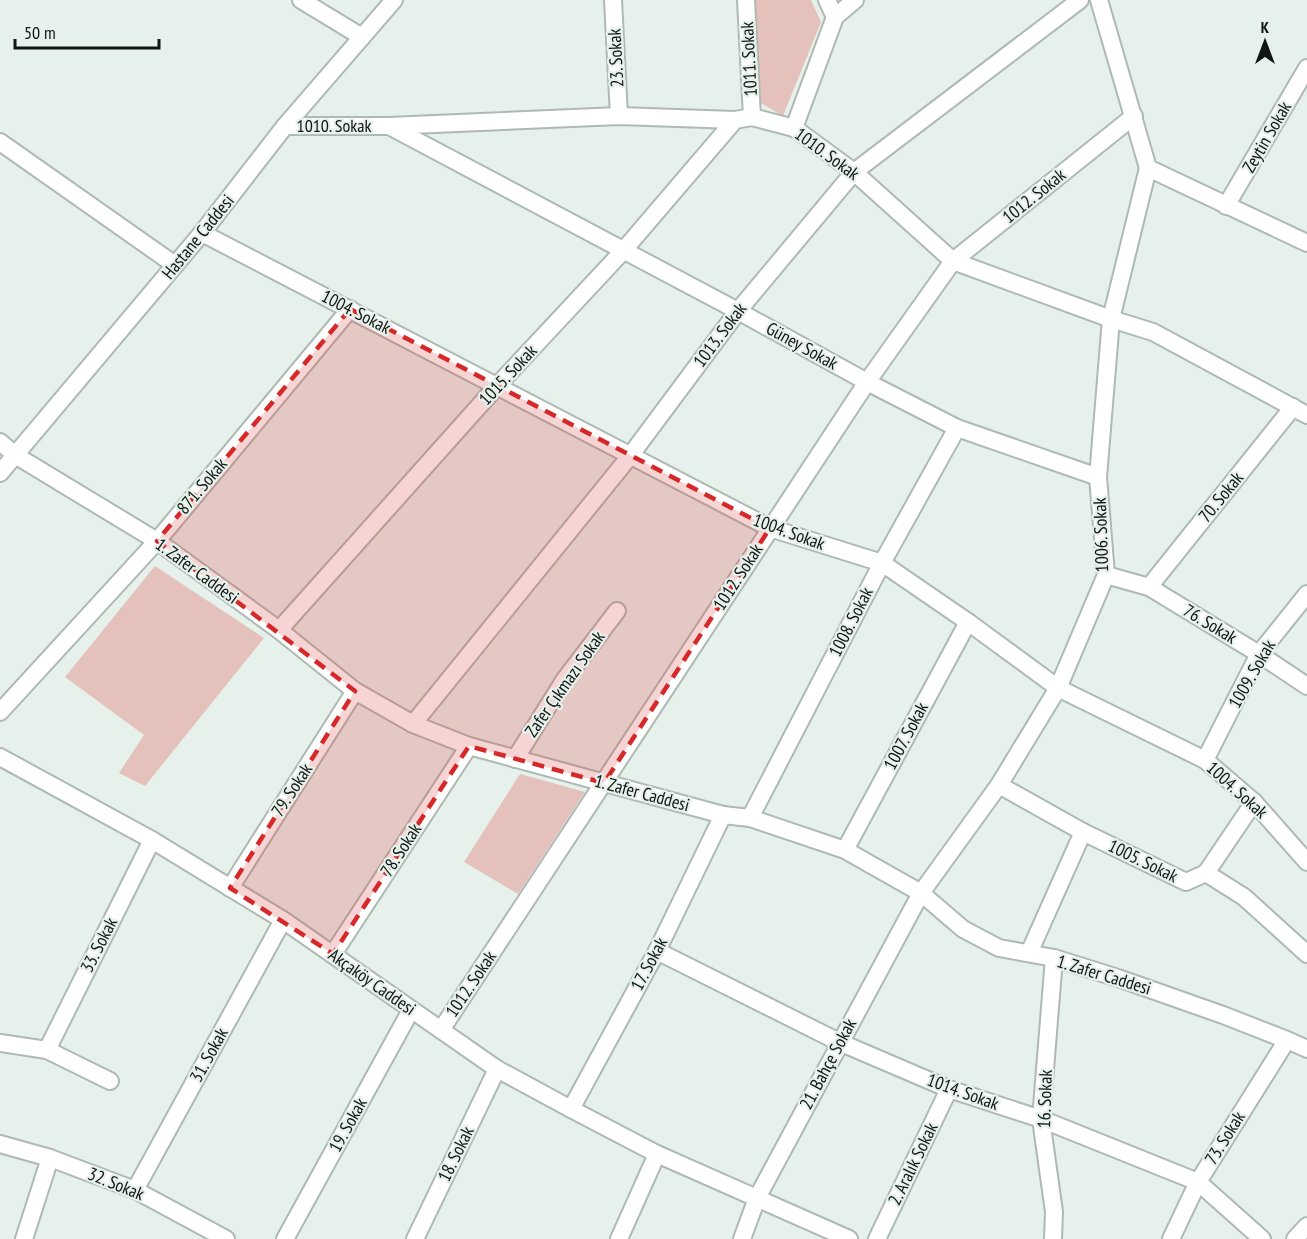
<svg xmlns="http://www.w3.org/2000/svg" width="1307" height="1239" viewBox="0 0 1307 1239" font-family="'PT Sans Narrow',sans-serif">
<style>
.green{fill:#e4c1bb}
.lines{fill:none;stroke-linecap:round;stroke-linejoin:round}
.street-casing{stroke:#afb9b4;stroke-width:20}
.street{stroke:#fff;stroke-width:16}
.marked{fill:#d62828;fill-opacity:0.2;stroke:#d62828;stroke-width:4.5;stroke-dasharray:12 8;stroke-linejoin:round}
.labels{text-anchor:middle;stroke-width:4.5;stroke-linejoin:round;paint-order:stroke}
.street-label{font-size:18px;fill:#111513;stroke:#e7f1ec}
</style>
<rect width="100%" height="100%" fill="#e7f1ec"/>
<g class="green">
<polygon points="754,0 811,0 821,22 783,116 759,102"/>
<polygon points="155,566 264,638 145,786 119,773 144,735 65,677"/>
<polygon points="520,774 585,792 518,894 464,862"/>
</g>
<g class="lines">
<g class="street-casing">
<g id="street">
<polyline points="301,0 362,37"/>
<polyline points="613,0 619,116"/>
<polyline points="746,0 752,117"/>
<polyline points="827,0 835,17"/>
<polyline points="1099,0 1148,168 1307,243"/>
<polyline points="285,126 388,126 619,116 735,120 752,117 794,128 854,172 953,261 1111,319 1153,332 1307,415"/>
<polyline points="389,126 738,311 867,382 957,428 1098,477"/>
<polyline points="794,128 835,17 855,0"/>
<polyline points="0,142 175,265"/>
<polyline points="1226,206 1307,68"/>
<polyline points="202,233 770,528 882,563 968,622 1058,688 1205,760 1254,802 1307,862"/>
<polyline points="0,442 15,455 157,541 279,630 355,691 413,724 469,746 723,815 750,818 845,850 921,893 963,929 999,948 1054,958 1118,978 1223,1015 1287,1040 1307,1049"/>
<polyline points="0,473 202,233 285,126 394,0"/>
<polyline points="1106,575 1149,587 1259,654 1307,686"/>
<polyline points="1149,587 1293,407"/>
<polyline points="279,630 497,386 623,251 735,120"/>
<polyline points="0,712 157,541 350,309"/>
<polyline points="413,724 630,456 738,311 854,172 1080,0"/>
<polyline points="0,757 152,840 283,920 497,1069 571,1109 657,1154 849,1239"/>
<polyline points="515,759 565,679 617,611"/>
<polyline points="1205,760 1259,654 1307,594"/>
<polyline points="999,785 1083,832 1186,882 1206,873 1244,897 1307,954"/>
<polyline points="750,818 882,563 957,428"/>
<polyline points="845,850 968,622"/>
<polyline points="1206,873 1254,802"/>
<polyline points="230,888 355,691"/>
<polyline points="657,951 839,1042 949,1089 1041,1119 1198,1182 1262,1239"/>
<polyline points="1029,953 1083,832"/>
<polyline points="333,954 469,746"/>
<polyline points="441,1030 867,382 953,261 1134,116"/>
<polyline points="0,1043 47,1050 152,840"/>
<polyline points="47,1050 110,1081"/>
<polyline points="571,1109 657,951 723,815"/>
<polyline points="0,1144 50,1158 135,1190 226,1239"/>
<polyline points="135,1190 283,920"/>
<polyline points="24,1239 50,1158"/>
<polyline points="285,1239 411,1010"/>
<polyline points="415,1239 497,1069"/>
<polyline points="619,1239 657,1154"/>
<polyline points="742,1239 757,1198 921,893 999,785 1058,688 1106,575 1098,477 1111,319 1148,168"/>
<polyline points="877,1239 949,1089"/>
<polyline points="1053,1239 1054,1212 1041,1119 1054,958"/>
<polyline points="1171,1239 1198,1182 1287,1040"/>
<polyline points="1295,1239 1307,1226"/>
</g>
</g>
<use href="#street" class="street"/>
</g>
<path class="marked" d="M350 309 770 528 604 783 469 746 333 954 230 888 355 691 157 541Z"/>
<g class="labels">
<g class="street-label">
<text transform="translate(616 58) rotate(-93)" y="6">23. Sokak</text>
<text transform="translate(749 59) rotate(-93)" y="6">1011. Sokak</text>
<text x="334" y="132">1010. Sokak</text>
<text transform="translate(1267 137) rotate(-60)" y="6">Zeytin Sokak</text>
<text transform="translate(827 154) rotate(36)" y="6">1010. Sokak</text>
<text transform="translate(1034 196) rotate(-39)" y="6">1012. Sokak</text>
<text transform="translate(198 237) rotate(-51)" y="6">Hastane Caddesi</text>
<text transform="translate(356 312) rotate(27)" y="6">1004. Sokak</text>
<text transform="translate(720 335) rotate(-53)" y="6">1013. Sokak</text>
<text transform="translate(802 346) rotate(29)" y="6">Güney Sokak</text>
<text transform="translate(508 375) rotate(-47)" y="6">1015. Sokak</text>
<text transform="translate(202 486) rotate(-50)" y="6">871. Sokak</text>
<text transform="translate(1221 497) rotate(-51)" y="6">70. Sokak</text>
<text transform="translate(789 532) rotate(20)" y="6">1004. Sokak</text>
<text transform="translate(1101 535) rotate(-92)" y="6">1006. Sokak</text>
<text transform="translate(197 571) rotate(36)" y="6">1. Zafer Caddesi</text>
<text transform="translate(738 577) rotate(-57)" y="6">1012. Sokak</text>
<text transform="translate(851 622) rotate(-63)" y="6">1008. Sokak</text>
<text transform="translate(1210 624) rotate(31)" y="6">76. Sokak</text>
<text transform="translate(1252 674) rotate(-60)" y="6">1009. Sokak</text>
<text transform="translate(565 684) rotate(-55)" y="6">Zafer Çıkmazı Sokak</text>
<text transform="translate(906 736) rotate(-62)" y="6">1007. Sokak</text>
<text transform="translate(292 790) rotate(-57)" y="6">79. Sokak</text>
<text transform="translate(1237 790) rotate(42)" y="6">1004. Sokak</text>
<text transform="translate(642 793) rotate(15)" y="6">1. Zafer Caddesi</text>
<text transform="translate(401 850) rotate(-57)" y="6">78. Sokak</text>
<text transform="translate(1143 861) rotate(26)" y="6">1005. Sokak</text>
<text transform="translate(99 945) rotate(-63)" y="6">33. Sokak</text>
<text transform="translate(649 964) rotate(-62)" y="6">17. Sokak</text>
<text transform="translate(1104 975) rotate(17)" y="6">1. Zafer Caddesi</text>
<text transform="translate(372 982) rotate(35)" y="6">Akçaköy Caddesi</text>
<text transform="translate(471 984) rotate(-56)" y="6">1012. Sokak</text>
<text transform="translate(209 1055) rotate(-61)" y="6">31. Sokak</text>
<text transform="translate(828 1064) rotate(-62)" y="6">21. Bahçe Sokak</text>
<text transform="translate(963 1092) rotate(20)" y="6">1014. Sokak</text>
<text transform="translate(1045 1099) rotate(-88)" y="6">16. Sokak</text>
<text transform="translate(348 1125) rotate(-61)" y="6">19. Sokak</text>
<text transform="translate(1225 1138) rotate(-58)" y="6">73. Sokak</text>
<text transform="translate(456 1154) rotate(-64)" y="6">18. Sokak</text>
<text transform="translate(913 1164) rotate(-64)" y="6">2. Aralık Sokak</text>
<text transform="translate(116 1184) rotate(22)" y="6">32. Sokak</text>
</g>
</g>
<g transform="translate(1265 42)" stroke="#e7f1ec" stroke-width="4.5" paint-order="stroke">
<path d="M0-4.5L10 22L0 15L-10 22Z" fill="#111513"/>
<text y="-9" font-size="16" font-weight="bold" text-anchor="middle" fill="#111513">K</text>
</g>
<path d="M15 39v9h144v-9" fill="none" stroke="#111513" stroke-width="3"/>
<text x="24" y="39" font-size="18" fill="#111513" stroke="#e7f1ec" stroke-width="4.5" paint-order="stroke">50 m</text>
</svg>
